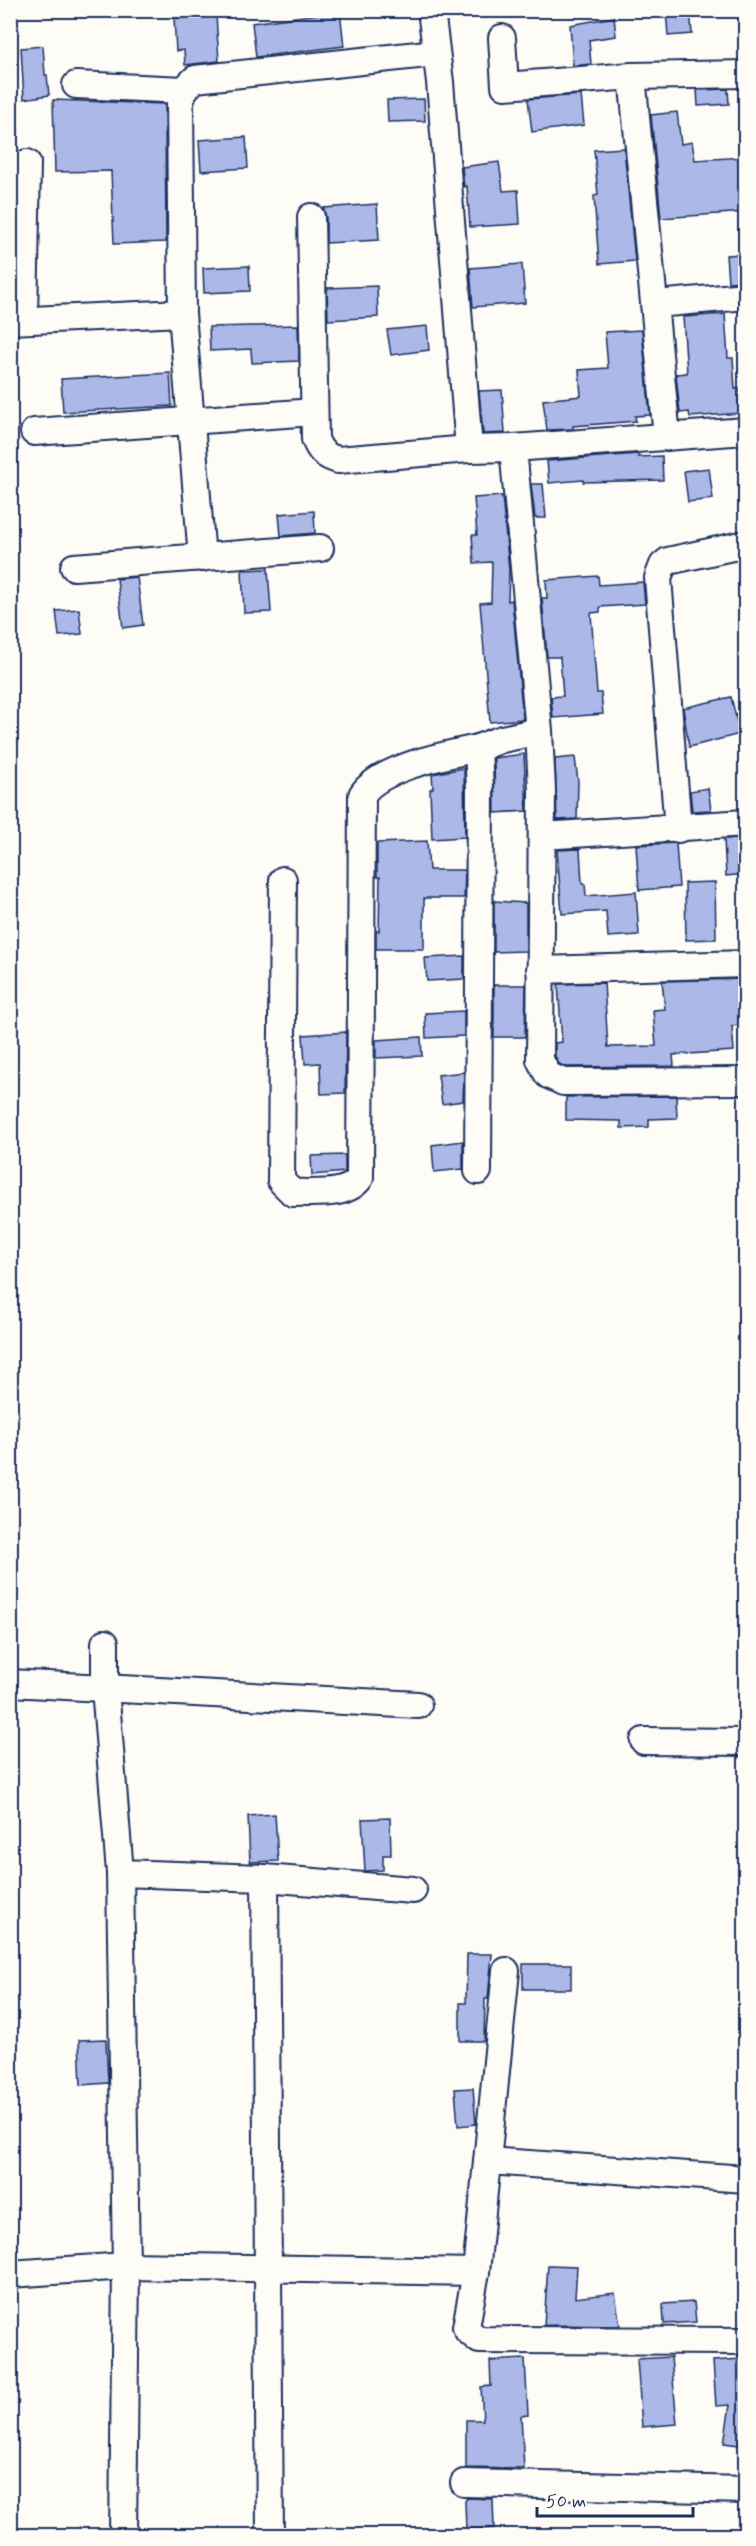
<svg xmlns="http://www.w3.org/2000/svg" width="756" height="2546" viewBox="0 0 756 2546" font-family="Mynerve,sans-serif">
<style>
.building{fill:#abb8e8;stroke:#1b2f5e;stroke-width:1.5}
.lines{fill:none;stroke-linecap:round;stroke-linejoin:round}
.minor-casing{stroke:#1b2f5e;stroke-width:30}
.minor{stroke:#fdfcf7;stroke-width:26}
</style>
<rect width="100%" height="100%" fill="#fdfcf7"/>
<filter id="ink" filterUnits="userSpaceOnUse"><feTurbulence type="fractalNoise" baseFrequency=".0167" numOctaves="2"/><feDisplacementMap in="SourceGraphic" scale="12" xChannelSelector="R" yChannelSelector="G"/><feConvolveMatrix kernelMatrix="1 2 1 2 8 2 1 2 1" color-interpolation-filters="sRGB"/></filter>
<g filter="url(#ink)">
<g class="building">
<polygon points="666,10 690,10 692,34 668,36"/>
<polygon points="340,11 344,46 256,57 252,23"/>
<polygon points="216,15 219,61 185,65 184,50 176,51 174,18"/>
<polygon points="614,17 616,36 589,40 591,64 573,66 570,25"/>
<polygon points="43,46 45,75 47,75 49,95 24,99 21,48"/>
<polygon points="728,89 729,104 698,106 697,90"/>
<polygon points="581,95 584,125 532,132 528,99"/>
<polygon points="424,99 425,121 388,122 387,100"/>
<polygon points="53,100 165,104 166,242 114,244 111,171 55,172"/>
<polygon points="677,112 681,144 692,142 695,160 746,157 746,212 661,218 651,115"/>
<polygon points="246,137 248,168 201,171 199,140"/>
<polygon points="624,148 635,261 599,264 594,196 598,195 594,150"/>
<polygon points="499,162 503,191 518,190 520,224 470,227 467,186 464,187 462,167"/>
<polygon points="377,204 379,240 326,243 326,217 323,208"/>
<polygon points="746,254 746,281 728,282 726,255"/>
<polygon points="522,264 525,303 473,307 470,268"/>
<polygon points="249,266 250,291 204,293 203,268"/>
<polygon points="377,286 378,317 328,320 327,288"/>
<polygon points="725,314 728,358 733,358 735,389 740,388 742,413 690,417 689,412 680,413 676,374 687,373 683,317"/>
<polygon points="298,325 299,361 252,363 251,349 210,351 209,327"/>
<polygon points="427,326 429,350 391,355 387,330"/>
<polygon points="642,330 650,415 635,416 636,421 573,426 573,429 547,430 543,400 581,396 579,370 608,368 605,332"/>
<polygon points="170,373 172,406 63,412 61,379"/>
<polygon points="502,390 505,433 483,434 479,391"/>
<polygon points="638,454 638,457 662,456 663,480 583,482 583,480 549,483 547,461"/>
<polygon points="709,468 713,499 688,502 684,471"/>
<polygon points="531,484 543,484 546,518 535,518"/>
<polygon points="502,496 509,570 508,601 512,600 523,719 490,722 480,603 491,602 492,562 474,563 472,535 477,535 474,498"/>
<polygon points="314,511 315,533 281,536 279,514"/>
<polygon points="268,569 271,612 244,613 242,570"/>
<polygon points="598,576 599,585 643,582 645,604 600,607 600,612 591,613 597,693 601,693 603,714 553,718 551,697 563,696 560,657 547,657 542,598 547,598 546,580"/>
<polygon points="137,577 143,625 123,628 117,579"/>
<polygon points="79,609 82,634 59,636 56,611"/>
<polygon points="731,697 740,734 689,747 683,708"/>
<polygon points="524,754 527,811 495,813 494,758"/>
<polygon points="575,757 578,782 577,819 557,820 555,759"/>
<polygon points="464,768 465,837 432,839 430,789 433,788 432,774"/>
<polygon points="708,788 711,810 692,811 690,791"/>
<polygon points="746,838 746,874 726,876 724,839"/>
<polygon points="427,841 429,870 465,870 464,898 424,898 424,949 376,949 376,931 379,931 380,877 377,877 377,843"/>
<polygon points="676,843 679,887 639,890 636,845"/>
<polygon points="580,849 582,884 585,884 586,896 636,892 639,935 608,937 606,911 562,914 557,850"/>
<polygon points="715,882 716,939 686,940 685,883"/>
<polygon points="494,901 526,903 526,951 494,952"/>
<polygon points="464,956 464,979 427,981 425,958"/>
<polygon points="746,979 746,1024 732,1026 734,1051 673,1055 674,1066 566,1067 559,1064 555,1056 555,1043 562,1042 558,984 604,983 608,1047 656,1046 653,1010 665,1009 662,981"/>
<polygon points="494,985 526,985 525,1037 494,1037"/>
<polygon points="464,1011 464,1036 426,1038 425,1013"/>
<polygon points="346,1032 345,1093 321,1094 320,1063 305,1064 303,1035"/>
<polygon points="421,1037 422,1056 376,1058 376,1040"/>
<polygon points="464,1072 463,1101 442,1104 438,1075"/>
<polygon points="676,1096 677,1118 649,1119 649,1127 621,1128 621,1121 566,1120 566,1097"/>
<polygon points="463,1141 463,1169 434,1172 432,1145"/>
<polygon points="345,1155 345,1172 312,1175 311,1156"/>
<polygon points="275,1814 278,1861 250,1862 248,1816"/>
<polygon points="390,1818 391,1855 383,1855 383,1870 365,1871 362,1819"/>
<polygon points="467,1954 492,1954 488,1999 485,1999 484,2041 460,2041 460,2003 466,2003"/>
<rect x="523" y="1964" width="48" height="25"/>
<polygon points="106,2039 108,2083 81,2085 79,2040"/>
<polygon points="473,2088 476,2124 458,2126 455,2089"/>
<polygon points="548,2265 577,2266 575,2298 615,2293 620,2326 544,2325"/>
<polygon points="694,2302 696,2322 664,2324 663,2304"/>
<polygon points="671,2357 677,2424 642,2427 637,2359"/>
<polygon points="525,2359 528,2415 521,2416 524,2469 466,2468 466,2420 483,2420 481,2387 491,2386 490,2361"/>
<polygon points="741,2359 746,2424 746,2446 724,2443 730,2405 716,2406 713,2361"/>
<polygon points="467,2498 493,2499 494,2528 466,2530 465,2501"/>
</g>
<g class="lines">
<g class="minor-casing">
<g id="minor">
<polyline points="431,10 440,82 469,449 513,448"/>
<polyline points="502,38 505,86 632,76 746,74"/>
<polyline points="632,76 667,437"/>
<polyline points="76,85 184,90"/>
<path d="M311 217 315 439C320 452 325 456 338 460L469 449"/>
<polyline points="656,304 746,296"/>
<polyline points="182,313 202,558"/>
<polyline points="24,320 27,163"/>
<polyline points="10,321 182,313 180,102 184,90 195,79 436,53"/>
<polyline points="34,432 314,412"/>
<polyline points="74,567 320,548"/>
<polyline points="539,731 542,790 540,1060 548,1075 563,1082 746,1081"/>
<polyline points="678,829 658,578 663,565 668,561 746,544"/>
<polyline points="542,836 746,823"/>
<path d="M283 880 281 1181 293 1193C314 1192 347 1197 360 1178L362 795C379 767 447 755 478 748"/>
<polyline points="540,970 746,964"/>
<polyline points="478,1171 480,789 478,748 502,739 539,731 513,448 746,431"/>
<polyline points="105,1643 105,1688 120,1873 126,2266 123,2536"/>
<polyline points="10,1683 418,1705"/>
<polyline points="644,1741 746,1742"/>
<polyline points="120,1873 265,1878 413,1890"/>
<polyline points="265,1878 270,2536"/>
<polyline points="506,1971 476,2272 466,2327 468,2331 479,2340 746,2341"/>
<polyline points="487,2161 746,2179"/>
<polyline points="10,2274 126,2266 476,2272"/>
<polyline points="464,2483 746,2490"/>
</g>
</g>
<use href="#minor" class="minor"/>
</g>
</g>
<rect width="756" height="2546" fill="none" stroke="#fdfcf7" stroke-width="36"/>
<rect x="18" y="18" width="720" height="2510" fill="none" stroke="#1b2f5e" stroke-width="2" filter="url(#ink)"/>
<path d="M537 2507v9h156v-9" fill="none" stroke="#1b2f5e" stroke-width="3"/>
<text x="546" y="2507" font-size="18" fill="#1b2f5e" stroke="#fdfcf7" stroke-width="4.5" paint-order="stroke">50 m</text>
</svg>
